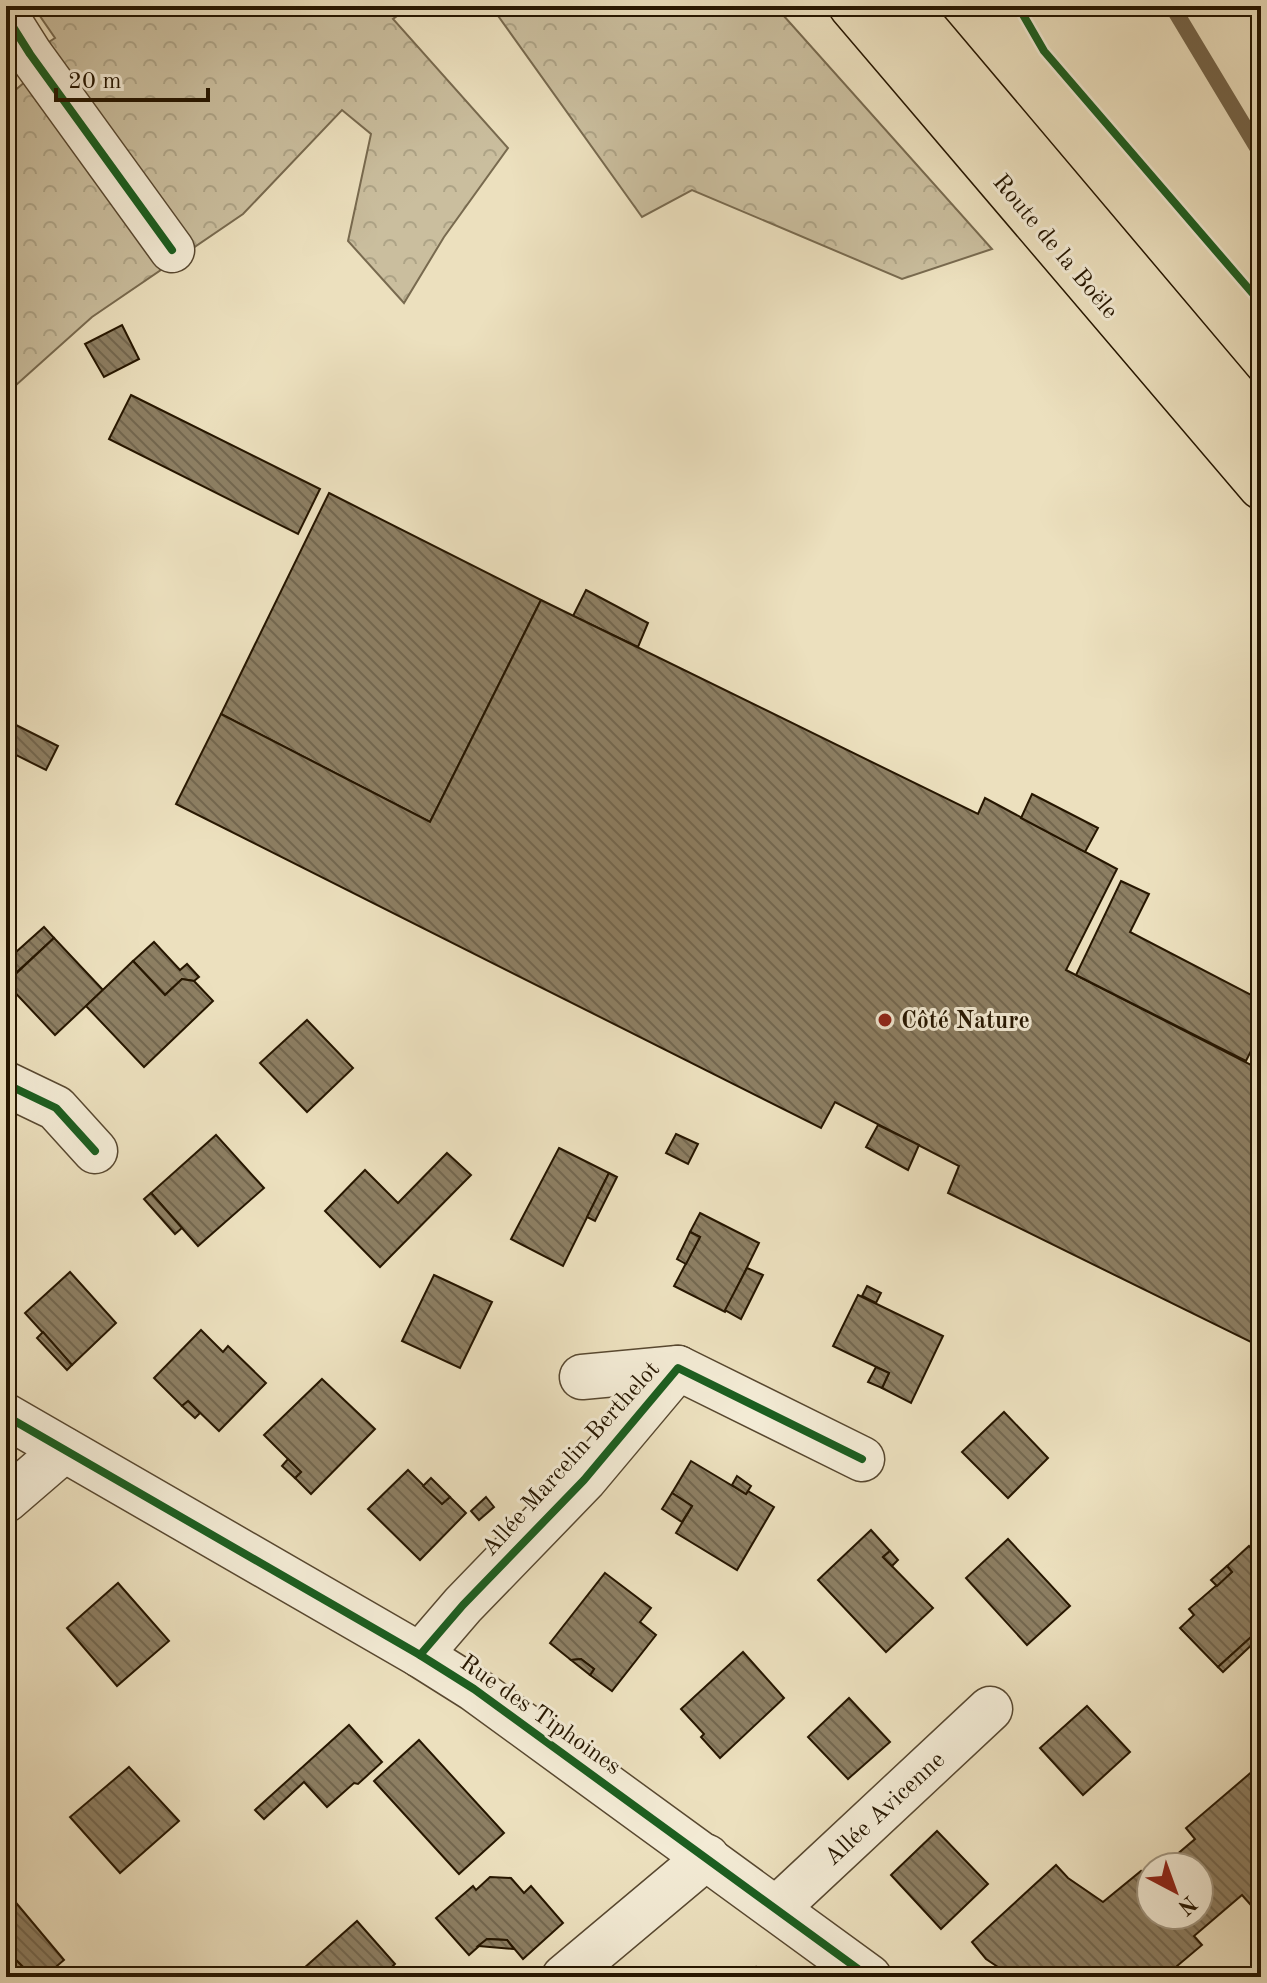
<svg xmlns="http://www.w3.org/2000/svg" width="1267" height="1983" viewBox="0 0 1267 1983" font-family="'Old Standard TT',serif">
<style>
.forest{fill:url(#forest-crowns);stroke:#786a4f;stroke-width:2}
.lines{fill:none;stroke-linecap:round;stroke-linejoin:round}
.stream{stroke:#75664b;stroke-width:16}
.building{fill:url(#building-back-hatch);stroke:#261600;stroke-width:2}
.minor-casing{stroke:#584830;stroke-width:47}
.major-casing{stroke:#261600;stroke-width:47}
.minor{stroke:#f3ebd5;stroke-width:44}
.major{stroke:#ece0be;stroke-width:44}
.cycleway-casing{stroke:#f3ebd5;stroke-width:13}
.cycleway{stroke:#1b5e20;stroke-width:8}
.poi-dot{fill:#8f2418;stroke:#f3ebd5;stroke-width:3}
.labels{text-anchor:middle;stroke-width:6;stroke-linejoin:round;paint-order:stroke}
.street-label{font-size:24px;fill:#261600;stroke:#f3ebd5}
.poi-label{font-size:24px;font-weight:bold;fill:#261600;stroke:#f3ebd5;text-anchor:start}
</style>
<defs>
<pattern id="forest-crowns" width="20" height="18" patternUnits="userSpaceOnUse" patternTransform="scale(2)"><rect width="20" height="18" fill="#cabe9e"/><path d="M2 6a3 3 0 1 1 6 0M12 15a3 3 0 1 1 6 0" fill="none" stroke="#ada386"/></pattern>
<pattern id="building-back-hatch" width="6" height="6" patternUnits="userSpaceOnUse" patternTransform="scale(2)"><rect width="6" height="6" fill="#8d7f63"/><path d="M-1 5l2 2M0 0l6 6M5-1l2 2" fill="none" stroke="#73674f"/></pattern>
</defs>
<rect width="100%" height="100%" fill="#ece0be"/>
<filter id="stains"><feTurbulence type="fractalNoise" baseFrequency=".0025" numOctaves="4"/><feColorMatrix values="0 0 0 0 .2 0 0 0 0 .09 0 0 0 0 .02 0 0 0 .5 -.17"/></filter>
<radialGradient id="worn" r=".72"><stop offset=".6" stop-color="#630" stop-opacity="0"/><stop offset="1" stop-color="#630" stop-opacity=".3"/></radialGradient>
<g class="forest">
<polygon points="33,6 411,6 393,19 508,148 444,237 404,303 348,241 371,134 342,110 243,214 92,317 6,394 6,98 26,81 30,54 55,38"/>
<polygon points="491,6 775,6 992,249 902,279 692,190 642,217"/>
</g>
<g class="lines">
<polyline class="stream" points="1172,6 1261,154"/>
</g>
<g class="building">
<polygon points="122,325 139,359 104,377 85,344"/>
<polygon points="131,395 320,489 298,534 109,439"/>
<polygon points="329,493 541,600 430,822 221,714"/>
<polygon points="586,590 648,623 638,647 573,616"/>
<polygon points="541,600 978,814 985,798 1117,869 1066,970 1261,1070 1261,1347 948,1193 959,1166 835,1102 821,1128 176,804 221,714 430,822"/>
<polygon points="6,720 58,746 46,770 6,750"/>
<polygon points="1032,794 1098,828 1085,852 1021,818"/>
<polygon points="1121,881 1149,894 1130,932 1261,1000 1261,1031 1246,1061 1076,975"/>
<polygon points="44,927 54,938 6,982 6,961"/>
<polygon points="54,938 103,990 55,1035 6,983"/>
<polygon points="154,942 180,970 187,964 199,977 194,981 182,979 165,995 133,961"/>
<polygon points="133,961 165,995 182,979 194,981 213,1001 144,1067 86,1006"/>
<polygon points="307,1020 353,1068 307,1112 260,1063"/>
<polygon points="878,1125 919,1145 908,1170 866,1147"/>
<polygon points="676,1134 698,1144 688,1164 666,1153"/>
<polygon points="216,1135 264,1188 198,1246 151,1193"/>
<polygon points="559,1148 609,1173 563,1266 511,1239"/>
<polygon points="447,1153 471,1175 380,1267 325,1211 365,1170 398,1203"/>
<polygon points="609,1173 617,1177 595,1221 587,1217"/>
<polygon points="151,1193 182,1228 175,1234 144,1199"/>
<polygon points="700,1213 759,1243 725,1312 674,1286 700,1237 690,1232"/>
<polygon points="690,1232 700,1237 686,1264 677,1259"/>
<polygon points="747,1268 763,1275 741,1319 725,1310"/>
<polygon points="70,1272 116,1323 72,1365 25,1313"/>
<polygon points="434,1275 492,1302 460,1368 402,1341"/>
<polygon points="867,1286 881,1293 876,1303 862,1296"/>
<polygon points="858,1295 943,1336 911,1403 882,1388 889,1373 833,1346"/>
<polygon points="201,1330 223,1352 228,1346 266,1383 219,1431 188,1401 182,1406 154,1378"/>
<polygon points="43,1332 72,1365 67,1370 37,1338"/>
<polygon points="876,1367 889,1373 882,1388 868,1382"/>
<polygon points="322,1379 375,1429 311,1494 295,1478 301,1472 264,1435"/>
<polygon points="188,1401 200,1413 195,1418 182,1406"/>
<polygon points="1004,1412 1048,1458 1008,1498 962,1452"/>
<polygon points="288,1459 301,1472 295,1478 282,1466"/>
<polygon points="691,1461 746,1494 748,1491 774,1507 737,1570 676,1533 692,1506 672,1493"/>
<polygon points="408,1470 442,1504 450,1497 466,1513 420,1560 368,1509"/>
<polygon points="737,1476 751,1486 746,1494 732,1485"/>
<polygon points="431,1478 450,1497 442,1504 423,1486"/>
<polygon points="672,1493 692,1506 682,1522 662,1509"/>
<polygon points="486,1497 494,1507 479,1520 471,1511"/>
<polygon points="871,1530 890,1551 883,1557 933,1608 886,1652 818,1580"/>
<polygon points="1008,1539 1070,1606 1027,1645 966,1578"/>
<polygon points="1249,1546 1261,1559 1261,1628 1218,1667 1180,1628 1194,1615 1189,1609 1232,1572 1227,1566"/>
<polygon points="890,1551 898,1560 892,1566 883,1557"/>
<polygon points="1227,1566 1232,1572 1217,1586 1211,1580"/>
<polygon points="605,1573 651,1608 640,1622 656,1635 612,1691 590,1675 594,1669 581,1659 571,1660 550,1643"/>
<polygon points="118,1583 169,1641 117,1686 67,1628"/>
<polygon points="1261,1628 1261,1636 1223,1672 1218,1667"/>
<polygon points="743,1652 784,1698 720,1758 701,1737 704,1734 681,1709"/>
<polygon points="581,1659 594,1669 590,1675 571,1660"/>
<polygon points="849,1698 890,1742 848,1779 808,1737"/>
<polygon points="1087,1706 1130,1752 1083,1795 1040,1748"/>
<polygon points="349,1725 382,1762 358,1784 354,1783 327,1807 304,1782 264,1819 255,1810"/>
<polygon points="419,1740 504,1833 459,1874 374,1781"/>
<polygon points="1261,1764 1261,1895 1250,1904 1242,1895 1194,1936 1202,1945 1164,1977 1013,1977 986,1959 972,1942 1056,1865 1068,1878 1103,1902 1141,1871 1148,1879 1151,1876 1151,1915 1199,1915 1199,1867 1162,1867 1195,1839 1186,1828"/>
<polygon points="129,1767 179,1821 120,1873 70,1817"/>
<polygon points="937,1831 988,1884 941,1929 891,1875"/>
<polygon points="490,1877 511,1878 524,1893 531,1886 563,1923 523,1959 507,1940 487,1939 469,1955 436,1918 473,1886 476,1890"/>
<polygon points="12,1898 64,1960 44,1977 33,1977 6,1950 6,1903"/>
<polygon points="357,1921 395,1964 381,1977 294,1977"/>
<polygon points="487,1939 507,1940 514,1949 478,1946"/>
<polygon points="6,1950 33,1977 6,1977"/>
<polygon points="756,1967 764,1977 744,1977"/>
</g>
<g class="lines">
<g class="minor-casing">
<g id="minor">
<polyline points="6,16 30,54 172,250"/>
<polyline points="6,1084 56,1108 95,1151"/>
<polyline points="582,1377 678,1368"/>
<polyline points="6,1416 420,1655 474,1689 869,1977"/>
<polyline points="6,1500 64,1450"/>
<polyline points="420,1655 463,1605 584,1480 678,1368 862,1459"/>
<polyline points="777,1908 990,1709"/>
<polyline points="564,1977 707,1857"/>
</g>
</g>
<g class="major-casing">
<g id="major">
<polyline points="851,6 1261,487"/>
<polyline points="906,6 1261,426"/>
</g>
</g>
<use href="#minor" class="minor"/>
<use href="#major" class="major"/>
<g class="cycleway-casing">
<g id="cycleway">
<polyline points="1018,6 1044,51 1261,303"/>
<polyline points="6,16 30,54 172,250"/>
<polyline points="6,1084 56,1108 95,1151"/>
<polyline points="6,1416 420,1655 474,1689 869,1977"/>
<polyline points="420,1655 463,1605 584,1480 678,1368 862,1459"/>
</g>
</g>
<use href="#cycleway" class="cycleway"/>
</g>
<circle class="poi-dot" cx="885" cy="1020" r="8"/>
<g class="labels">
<g class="street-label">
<text transform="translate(1056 246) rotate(50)" y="8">Route de la Boële</text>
<text transform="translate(570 1458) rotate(-48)" y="8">Allée Marcelin Berthelot</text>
<text transform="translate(541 1714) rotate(35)" y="8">Rue des Tiphoines</text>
<text transform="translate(884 1808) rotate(-43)" y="8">Allée Avicenne</text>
</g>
<g class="poi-label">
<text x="901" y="1028">Côté Nature</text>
</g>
</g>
<rect width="1267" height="1983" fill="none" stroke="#ece0be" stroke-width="32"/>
<rect x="8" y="8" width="1251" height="1967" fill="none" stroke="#261600" stroke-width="4"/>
<rect x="16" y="16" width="1235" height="1951" fill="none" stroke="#261600" stroke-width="2"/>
<g transform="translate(1175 1891) rotate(139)"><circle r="38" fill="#f3ebd5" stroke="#a19680" stroke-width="2"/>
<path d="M0-6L14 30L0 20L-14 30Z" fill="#8f2418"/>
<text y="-12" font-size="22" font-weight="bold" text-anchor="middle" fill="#261600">N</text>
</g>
<path d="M56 88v12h152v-12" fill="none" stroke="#261600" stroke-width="4"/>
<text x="68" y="88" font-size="24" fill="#261600" stroke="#f3ebd5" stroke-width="6" paint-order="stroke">20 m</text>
<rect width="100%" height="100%" filter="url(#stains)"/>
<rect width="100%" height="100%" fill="url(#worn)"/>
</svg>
